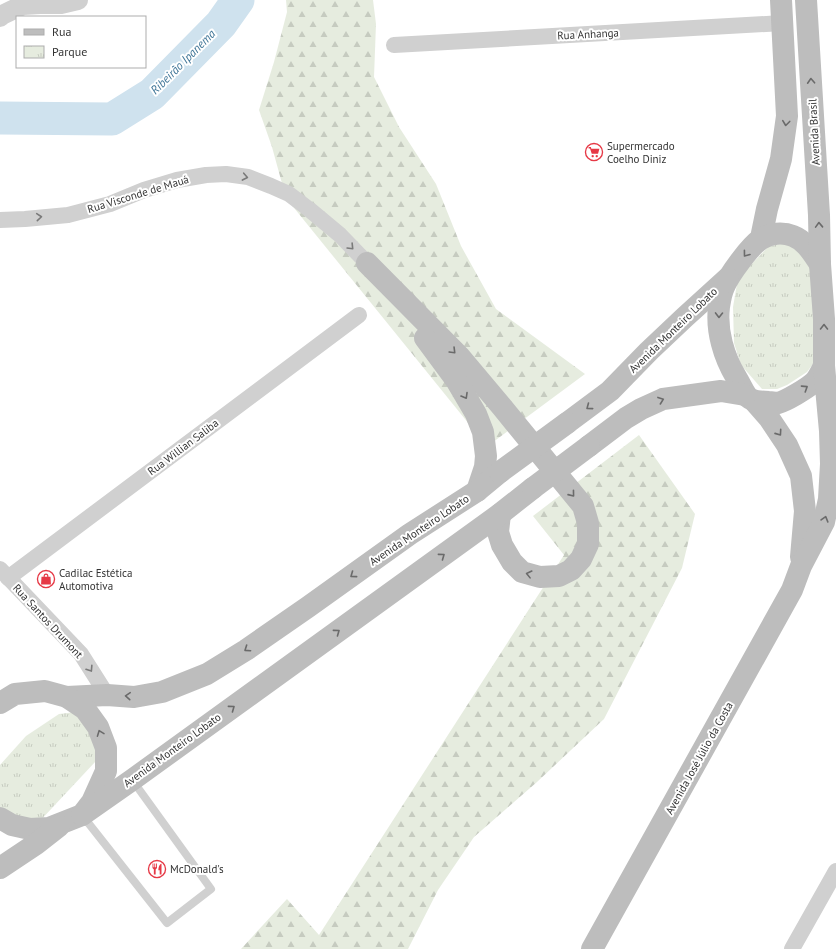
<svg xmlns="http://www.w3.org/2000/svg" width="836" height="949" viewBox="0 0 836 949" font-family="'PT Sans',sans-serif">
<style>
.forest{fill:url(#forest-firs)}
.park{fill:url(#park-tufts)}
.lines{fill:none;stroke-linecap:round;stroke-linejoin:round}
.river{stroke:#cfe2ee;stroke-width:33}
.service{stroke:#d0d0d0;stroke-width:8}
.minor{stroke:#d0d0d0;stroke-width:16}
.tertiary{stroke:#d0d0d0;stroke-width:20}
.secondary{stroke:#bdbdbd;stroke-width:22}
.secondary-bridge{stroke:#bdbdbd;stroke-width:22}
.oneway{stroke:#6a6a6a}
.oneway2{stroke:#7a7a7a}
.labels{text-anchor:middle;stroke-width:4;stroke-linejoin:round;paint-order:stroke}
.street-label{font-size:11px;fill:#333;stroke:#fff}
.poi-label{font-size:11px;fill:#333;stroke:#fff;text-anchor:start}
.water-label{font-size:12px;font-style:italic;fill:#3f7597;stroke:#fff}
</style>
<defs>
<pattern id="forest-firs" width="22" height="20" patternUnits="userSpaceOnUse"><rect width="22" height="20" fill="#e6ecdf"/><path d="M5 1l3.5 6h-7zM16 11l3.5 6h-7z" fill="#c6cbc0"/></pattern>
<pattern id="park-tufts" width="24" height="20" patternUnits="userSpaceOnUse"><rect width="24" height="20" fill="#e6ecdf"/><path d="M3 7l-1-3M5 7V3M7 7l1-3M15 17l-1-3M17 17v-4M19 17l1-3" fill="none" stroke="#c6cbc0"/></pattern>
</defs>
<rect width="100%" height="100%" fill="#fff"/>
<g class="forest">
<polygon points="286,0 373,0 376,24 374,77 399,127 436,184 461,246 496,309 585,374 485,448 486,445 286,198 272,147 259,110 274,62 287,12"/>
<polygon points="639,435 695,514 682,568 604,719 537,782 474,837 438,890 408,949 241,949 287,899 319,935 564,555 533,516"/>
</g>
<g class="park">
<polygon points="782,243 799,246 811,264 816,360 807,372 787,385 777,389 762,389 741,365 734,343 733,307 738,278 768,247"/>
<polygon points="75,712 96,738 96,761 38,823 6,812 0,807 0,765 26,736 59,714"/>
</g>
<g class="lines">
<polyline class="river" points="0,118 112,119 152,94 221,24 238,0"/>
<polyline class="service" points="82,815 167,923 211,889 133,781"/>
<g class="minor">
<polyline points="394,45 783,23"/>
<polyline points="0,220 25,219 68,215 110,204 144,190 177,180 206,175 226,174 248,177 271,186 289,194 310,210 340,235 367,263"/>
<polyline points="0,569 81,654 107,695"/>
<polyline points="8,578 359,315"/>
<polyline points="792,949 836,871"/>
</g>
<polyline class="tertiary" points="0,17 2,15 23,5 40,4 61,4 78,0"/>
<g class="secondary">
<polyline points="761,238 767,209 781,159 787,116 781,0"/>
<polyline points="367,263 460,357 502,407 583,506 588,523 588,544 581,559 571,570 559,576 540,577 522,572 512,562 502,545 498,532 500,514"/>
<path d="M820 264C813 254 806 241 793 236 783 232 770 233 761 239 750 246 729 275 724 287 721 293 720 301 719 307 716 331 724 357 736 377 748 397 744 401 769 402 772 402 776 403 778 403 786 401 806 389 813 383 818 379 821 371 824 366"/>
<polyline points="425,338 456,380 476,414 483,432 486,456 485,467 477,491"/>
<polyline points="755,402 769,418 787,445 801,476 805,511 801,557"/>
<polyline points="567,423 610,391 649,351 685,317 728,278"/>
<polyline points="589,446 626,418 641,409 663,399 721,391 745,395"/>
<polyline points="67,697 107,695 134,697 162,692 207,674 246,650 308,607 410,534 477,491 500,472"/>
<polyline points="0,703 15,694 45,691 67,697 85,709 98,727 106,748 106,771 92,802 82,815 49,828 30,829 12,825 0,818"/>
<polyline points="82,815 132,780 500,514 533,488"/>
<polyline points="0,868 36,844 59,826"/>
<polyline points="592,949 792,590 801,566 824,522 829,499 831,464 830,431 824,366 824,319 820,264 819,215 806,0"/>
</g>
<g class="secondary-bridge">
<polyline points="500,472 567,423"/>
<polyline points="533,488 589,446"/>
</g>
</g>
<defs><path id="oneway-chevron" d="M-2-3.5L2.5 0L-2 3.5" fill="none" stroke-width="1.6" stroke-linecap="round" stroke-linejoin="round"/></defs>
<g class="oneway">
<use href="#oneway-chevron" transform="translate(811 81) rotate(-93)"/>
<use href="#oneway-chevron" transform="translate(786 123) rotate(97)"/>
<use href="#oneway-chevron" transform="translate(819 225) rotate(-92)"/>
<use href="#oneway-chevron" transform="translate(746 254) rotate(127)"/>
<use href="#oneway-chevron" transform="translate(719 315) rotate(91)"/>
<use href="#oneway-chevron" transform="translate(824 327) rotate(-90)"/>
<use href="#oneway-chevron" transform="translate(453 351) rotate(45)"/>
<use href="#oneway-chevron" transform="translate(805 388) rotate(-33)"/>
<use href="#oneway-chevron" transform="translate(465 396) rotate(60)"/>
<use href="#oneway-chevron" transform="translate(661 400) rotate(-20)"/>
<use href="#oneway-chevron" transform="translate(589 407) rotate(143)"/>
<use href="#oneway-chevron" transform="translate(779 433) rotate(55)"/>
<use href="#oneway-chevron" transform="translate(572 494) rotate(51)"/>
<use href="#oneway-chevron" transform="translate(825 519) rotate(-74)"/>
<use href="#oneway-chevron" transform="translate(442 556) rotate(-36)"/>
<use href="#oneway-chevron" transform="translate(529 574) rotate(-166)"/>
<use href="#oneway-chevron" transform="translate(353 575) rotate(144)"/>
<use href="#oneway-chevron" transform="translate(337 632) rotate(-36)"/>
<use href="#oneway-chevron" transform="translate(247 649) rotate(146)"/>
<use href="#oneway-chevron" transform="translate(128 696) rotate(-176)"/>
<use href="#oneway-chevron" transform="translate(232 708) rotate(-36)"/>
<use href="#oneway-chevron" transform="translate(100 733) rotate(-111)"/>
</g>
<g class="oneway2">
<use href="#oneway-chevron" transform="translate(245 177) rotate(11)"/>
<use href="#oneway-chevron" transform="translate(39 217) rotate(-5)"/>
<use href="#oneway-chevron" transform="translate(351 247) rotate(46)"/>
<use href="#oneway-chevron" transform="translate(90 669) rotate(57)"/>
</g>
<defs>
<g id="supermarket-ring" transform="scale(0.9)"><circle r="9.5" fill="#fff" stroke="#e63946" stroke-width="1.5"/><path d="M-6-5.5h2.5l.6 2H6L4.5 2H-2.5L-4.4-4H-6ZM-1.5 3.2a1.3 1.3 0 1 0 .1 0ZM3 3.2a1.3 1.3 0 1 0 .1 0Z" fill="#e63946"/></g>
<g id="shop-ring" transform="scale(0.9)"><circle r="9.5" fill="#fff" stroke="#e63946" stroke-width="1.5"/><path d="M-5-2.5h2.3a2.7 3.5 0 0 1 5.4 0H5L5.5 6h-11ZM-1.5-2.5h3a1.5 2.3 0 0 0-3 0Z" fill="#e63946"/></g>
<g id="restaurant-ring" transform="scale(0.9)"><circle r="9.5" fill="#fff" stroke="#e63946" stroke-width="1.5"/><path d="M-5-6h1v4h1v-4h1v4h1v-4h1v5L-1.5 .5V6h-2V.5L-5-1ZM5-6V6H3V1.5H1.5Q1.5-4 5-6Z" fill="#e63946"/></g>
</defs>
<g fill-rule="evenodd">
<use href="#supermarket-ring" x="594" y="152"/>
<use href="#shop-ring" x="46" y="579"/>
<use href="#restaurant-ring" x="157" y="869"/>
</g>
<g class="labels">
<g class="street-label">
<text transform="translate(588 34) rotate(-3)" y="4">Rua Anhanga</text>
<text transform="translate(814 132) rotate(-93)" y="4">Avenida Brasil</text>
<text transform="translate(138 194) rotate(-17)" y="4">Rua Visconde de Mauá</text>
<text transform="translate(673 330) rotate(-44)" y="4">Avenida Monteiro Lobato</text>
<text transform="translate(183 447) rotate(-37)" y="4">Rua Willian Saliba</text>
<text transform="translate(419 530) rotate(-34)" y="4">Avenida Monteiro Lobato</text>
<text transform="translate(48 621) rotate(47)" y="4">Rua Santos Drumont</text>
<text transform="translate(172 750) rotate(-36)" y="4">Avenida Monteiro Lobato</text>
<text transform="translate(699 758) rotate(-61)" y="4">Avenida José Júlio da Costa</text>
</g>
<g class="poi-label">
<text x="607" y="150">Supermercado<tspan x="607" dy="13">Coelho Diniz</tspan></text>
<text x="59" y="577">Cadilac Estética<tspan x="59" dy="13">Automotiva</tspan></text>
<text x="170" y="873">McDonald's</text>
</g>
<g class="water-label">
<text transform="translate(183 62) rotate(-45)" y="4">Ribeirão Ipanema</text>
</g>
</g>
<rect x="16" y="16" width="130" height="52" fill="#ffffff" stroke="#adadad"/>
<rect x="24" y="29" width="20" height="6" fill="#bdbdbd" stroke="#adadad"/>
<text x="52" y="36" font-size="12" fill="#333333">Rua</text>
<rect x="24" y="46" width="20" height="12" fill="url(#park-tufts)" stroke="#adadad"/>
<text x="52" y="56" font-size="12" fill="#333333">Parque</text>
</svg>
